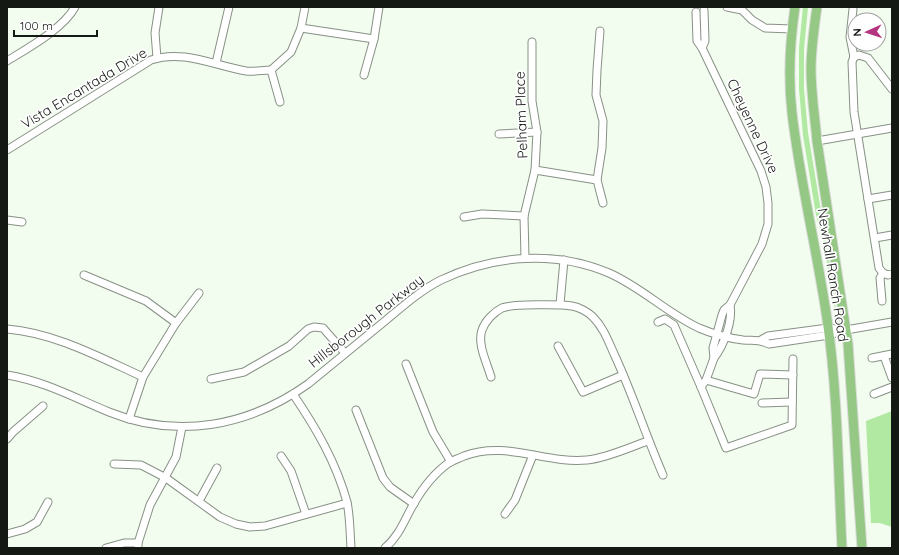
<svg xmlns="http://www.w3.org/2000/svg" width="899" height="555" viewBox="0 0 899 555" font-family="Quicksand,sans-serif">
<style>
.green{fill:#b1e8a2}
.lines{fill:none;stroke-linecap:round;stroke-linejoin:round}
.minor-casing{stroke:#889186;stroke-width:9}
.major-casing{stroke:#dadad9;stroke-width:11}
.minor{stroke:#fff;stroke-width:7}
.major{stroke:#95c885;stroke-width:9}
.labels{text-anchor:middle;stroke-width:3.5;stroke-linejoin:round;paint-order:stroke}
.street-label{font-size:14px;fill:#151914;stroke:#fff}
</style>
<rect width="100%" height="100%" fill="#f2fcef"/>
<g class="green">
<polygon points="803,7 808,7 804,49 804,89 808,133 830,265 836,311 835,310 824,244 816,215 803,135 799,89 799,48"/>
<polygon points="892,411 892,527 880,523 871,523 866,421"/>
</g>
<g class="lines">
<g class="minor-casing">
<g id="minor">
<polyline points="727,7 742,10 752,20 765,28 792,29"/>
<polyline points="853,9 850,37 854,57"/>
<polyline points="696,12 697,41 702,48 761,171 766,187 768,203 768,224 762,244 730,305 724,310 722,315 713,348 714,358 706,380 701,387"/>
<polyline points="301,28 374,39"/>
<polyline points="600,31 597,70 596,95 603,121 602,148 597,180 603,203"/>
<polyline points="702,48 705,41 704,10"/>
<polyline points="854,57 852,62 854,112 879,268 883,273"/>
<polyline points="854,57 859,55 868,58 892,89"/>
<polyline points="157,58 155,33 159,7"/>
<path d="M7 61C28 48 63 29 75 7"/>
<polyline points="216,63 229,7"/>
<polyline points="271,70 291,52 301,28 305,7"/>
<polyline points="271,70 280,102"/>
<polyline points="364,75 374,39 379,7"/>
<polyline points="499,134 537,132"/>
<polyline points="817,141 892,128"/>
<path d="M7 150 151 60C183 49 215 66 246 71 254 72 263 70 271 70"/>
<polyline points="535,170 597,180"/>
<polyline points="868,199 892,195"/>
<polyline points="464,217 482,214 524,216"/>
<polyline points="7,220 22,222"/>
<polyline points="875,238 892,235"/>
<polyline points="525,258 524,216 535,170 537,132 532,101 532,42"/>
<polyline points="883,273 888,275 892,274"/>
<polyline points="84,275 146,301 176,323"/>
<polyline points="882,301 880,278 883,273"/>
<polyline points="560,304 564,260"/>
<polyline points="658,322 665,319 674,325 701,387 726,448 792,425 793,359"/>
<path d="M7 329C55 333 99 357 143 377"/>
<polyline points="761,340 768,336 828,328 843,330"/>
<polyline points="558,346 583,392 623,375"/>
<polyline points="884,356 892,378"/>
<path d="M714 358C724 345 733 321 730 305"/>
<polyline points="872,358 892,354"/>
<polyline points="406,364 433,432 451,462"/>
<path d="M7 375C44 381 75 398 109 412 178 440 249 426 308 384 334 363 359 342 385 321 403 306 421 290 441 280 494 255 555 250 609 273 641 287 667 313 699 328 713 334 728 338 743 340 754 341 759 339 769 344L829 335 846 330 892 322"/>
<path d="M491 377C487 363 477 344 482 330 485 321 494 312 502 308 510 304 562 304 572 306 579 307 588 312 593 317 604 328 609 343 615 356 633 395 646 436 663 475"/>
<polyline points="211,379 244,372 289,346 308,329 314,327 323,328 345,353"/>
<polyline points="706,380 754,394 760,374 793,375"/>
<path d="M293 394C316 428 336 462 347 502 350 516 350 533 351 548"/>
<polyline points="874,394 892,387"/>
<polyline points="762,403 792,402"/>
<polyline points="356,410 383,478 390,487 414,504"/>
<polyline points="129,419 143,377 176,323 199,293"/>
<polyline points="7,439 13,432 43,406"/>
<polyline points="281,456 291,471 306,514"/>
<polyline points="114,464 141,465 166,478 220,517 236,524 250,527 265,526 347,503"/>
<polyline points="199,501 217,468"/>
<polyline points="505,514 515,500 533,455"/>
<polyline points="7,534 25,529 37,522 48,502"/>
<polyline points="106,548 124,543 138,543"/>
<polyline points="138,548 138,543 150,505 176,457 182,427"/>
<path d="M385 548C399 536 404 521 413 505 422 489 434 473 450 462 454 460 460 458 464 456 506 440 545 464 587 460 607 458 630 447 648 441"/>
</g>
</g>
<g class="major-casing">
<g id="major">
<path d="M795 7C790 41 788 78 792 113 800 182 817 250 827 319 838 393 838 472 842 548"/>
<path d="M817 7C814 28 811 49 811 69 811 93 815 118 817 141L848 344 862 548"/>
</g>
</g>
<use href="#minor" class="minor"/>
<use href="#major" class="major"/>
</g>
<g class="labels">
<g class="street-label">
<text transform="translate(84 88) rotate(-31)" y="5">Vista Encantada Drive</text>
<text transform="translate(521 115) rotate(-92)" y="5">Pelham Place</text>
<text transform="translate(753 126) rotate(65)" y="5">Cheyenne Drive</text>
<text transform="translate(833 275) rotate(81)" y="5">Newhall Ranch Road</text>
<text transform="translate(366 321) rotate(-38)" y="5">Hillsborough Parkway</text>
</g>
</g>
<rect width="899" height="555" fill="none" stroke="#151914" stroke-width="16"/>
<g transform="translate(867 32) rotate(267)"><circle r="19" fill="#ffffff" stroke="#a1a3a1"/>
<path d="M0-3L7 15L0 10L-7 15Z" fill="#b5347f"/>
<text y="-6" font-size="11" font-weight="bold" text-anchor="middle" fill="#151914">N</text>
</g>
<path d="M14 30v6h83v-6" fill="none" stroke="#151914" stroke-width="2"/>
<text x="20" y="30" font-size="12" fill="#151914" stroke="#ffffff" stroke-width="3" paint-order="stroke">100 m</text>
</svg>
